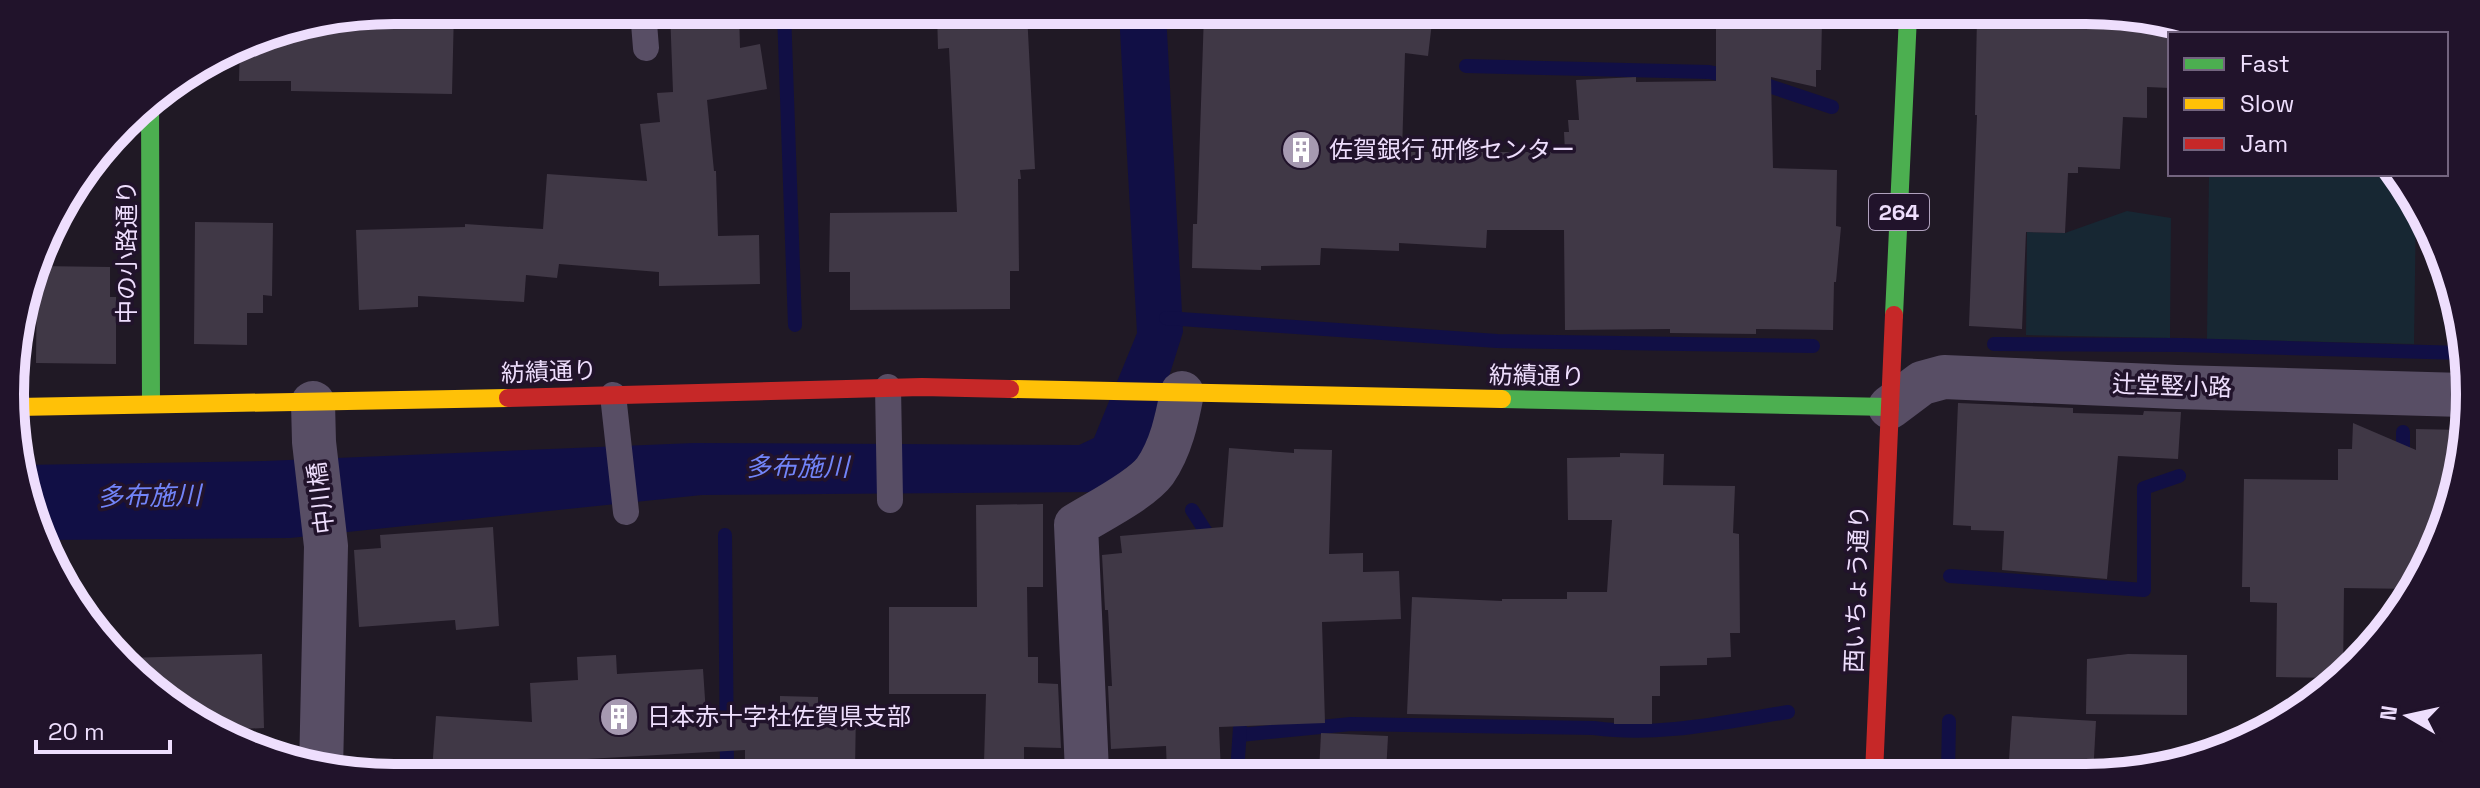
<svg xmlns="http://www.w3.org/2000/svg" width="2480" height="788" viewBox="0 0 2480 788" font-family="'Space Grotesk','Noto Sans JP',sans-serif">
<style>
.green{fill:#172733}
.water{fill:#110f45}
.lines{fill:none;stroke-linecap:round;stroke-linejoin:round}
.stream{stroke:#110f45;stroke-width:14}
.building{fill:#403846}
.lane{stroke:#584e65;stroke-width:26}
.street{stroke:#584e65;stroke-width:44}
.fast{stroke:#4caf50;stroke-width:18}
.slow{stroke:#ffc107;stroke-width:18}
.jam{stroke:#c62828;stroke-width:18}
.labels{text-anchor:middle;stroke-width:7;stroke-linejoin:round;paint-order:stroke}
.shield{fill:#21132b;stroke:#b0a1be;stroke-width:2}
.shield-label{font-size:22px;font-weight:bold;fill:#eedefd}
.poi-label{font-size:24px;fill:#eedefd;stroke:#21132b;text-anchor:start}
.street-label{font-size:24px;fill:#eedefd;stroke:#21132b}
.water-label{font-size:26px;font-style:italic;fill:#7284f8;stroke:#21132b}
.rim{fill:none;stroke:#eedefd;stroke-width:10}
</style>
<rect width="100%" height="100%" fill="#201925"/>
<g class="green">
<polygon points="2209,174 2399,174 2406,181 2416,206 2414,344 2207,339"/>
<polygon points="2127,211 2171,218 2170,338 2026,335 2027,232 2065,233"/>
</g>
<polygon class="water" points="1119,13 1166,13 1183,332 1145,453 1097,492 702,495 290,538 44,540 23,493 21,465 265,461 694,443 1079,445 1094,438 1137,333"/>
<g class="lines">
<g class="stream">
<polyline points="784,12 795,325"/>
<polyline points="1466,66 1709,72 1733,77"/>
<polyline points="1754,81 1832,107"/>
<polyline points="1166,318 1497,341 1813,346"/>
<polyline points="1994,344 2183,345 2463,353"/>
<polyline points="2403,464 2403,432"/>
<polyline points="1192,510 1213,543"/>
<polyline points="725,535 727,771"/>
<polyline points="1950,576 2144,590 2144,488 2179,476"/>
<polyline points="2401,609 2401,573"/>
<path d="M1240 735 1351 724 1594 728C1659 737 1724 722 1788 712"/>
<polyline points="1237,773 1240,728"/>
<polyline points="1948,774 1949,721"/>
</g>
</g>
<g class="building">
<polygon points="394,10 454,10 452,94 291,91 291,81 239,81 240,44 247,39"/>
<polygon points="670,11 739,11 740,48 760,44 767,89 707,100 714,171 716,171 718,236 759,235 760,284 659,286 659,272 559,264 557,278 526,275 524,302 418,296 418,307 359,310 356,230 465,227 465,224 543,229 547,174 647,181 640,124 660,122 657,93 673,92"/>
<polygon points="937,12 1027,13 1035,169 1020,170 1021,179 1018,179 1019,271 1010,271 1010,309 850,310 850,272 829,272 830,213 957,212 949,48 938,49"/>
<polygon points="1204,13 1433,14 1428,56 1405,53 1402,152 1565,152 1564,132 1569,132 1568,120 1579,120 1576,80 1636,77 1636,82 1716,81 1716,16 1813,16 1813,19 1822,19 1821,70 1816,70 1816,87 1771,77 1773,168 1837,170 1836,226 1841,227 1836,282 1834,282 1833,330 1756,329 1756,334 1670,333 1670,329 1565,330 1564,230 1487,230 1486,248 1399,243 1399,251 1321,248 1320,265 1261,266 1261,270 1192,268 1193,224 1197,224"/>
<polygon points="1977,17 2161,17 2170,21 2170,88 2147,87 2147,118 2123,117 2120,169 2078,167 2078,173 2068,173 2065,233 2026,232 2022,329 1969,326 1977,115 1975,115"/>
<polygon points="195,222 273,223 272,296 263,295 263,313 247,313 247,345 194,344"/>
<polygon points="37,266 110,267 110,297 116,297 116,364 36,363"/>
<polygon points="1958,403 2073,408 2073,413 2143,415 2144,411 2181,412 2178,459 2118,456 2107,579 2002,570 2004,531 1971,530 1971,526 1953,525"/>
<polygon points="2353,423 2416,450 2416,429 2463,430 2463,469 2416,589 2344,588 2343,676 2340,678 2276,677 2277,603 2250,602 2250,587 2242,587 2244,479 2338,480 2338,449 2352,449"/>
<polygon points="1229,448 1294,453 1294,449 1332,450 1329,554 1363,553 1363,572 1399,571 1401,619 1322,622 1325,723 1219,727 1221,773 1167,772 1166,746 1111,749 1108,686 1112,686 1108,610 1105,610 1102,555 1122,553 1120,536 1223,527"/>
<polygon points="1620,453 1664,454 1663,485 1735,486 1733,533 1739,534 1740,633 1730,633 1731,657 1707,658 1707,665 1660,666 1660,696 1652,696 1652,724 1614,724 1614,718 1407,714 1412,597 1502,601 1502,599 1567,599 1567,592 1607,592 1612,520 1568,520 1567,458 1620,457"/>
<polygon points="1043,504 1043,587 1027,587 1028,657 1038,657 1038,683 1058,684 1061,748 1024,747 1024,763 984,763 986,694 889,694 889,607 977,607 976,505"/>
<polygon points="493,527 499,626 456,630 455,620 359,627 354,550 381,548 380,535"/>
<polygon points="262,654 264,728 220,730 181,714 126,658"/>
<polygon points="2128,654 2187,655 2187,715 2086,714 2087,659"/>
<polygon points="616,655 617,674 703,669 706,714 780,713 780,696 818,697 818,708 856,708 855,772 745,772 745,750 498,764 497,771 432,771 436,716 532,722 530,683 578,680 577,657"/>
<polygon points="2012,716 2096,721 2093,775 2008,774"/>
<polygon points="1321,733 1388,736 1386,773 1319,773"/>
</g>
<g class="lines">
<g class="lane">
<polyline points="643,11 646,48"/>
<polyline points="888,387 890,500"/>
<polyline points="613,395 626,512"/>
</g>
<g class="street">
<polyline points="313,403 314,442 326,546 321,771"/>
<polyline points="1890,407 1922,383 1944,377 2177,387 2463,395"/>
<path d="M1087 772 1076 525C1097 512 1141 490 1155 471 1171 448 1177 419 1182 393"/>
</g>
<g class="fast">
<polyline points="150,99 151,404"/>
<polyline points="1894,315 1908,16"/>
<polyline points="1502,399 1890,407"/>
</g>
<g class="slow">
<polyline points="1010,389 1502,399"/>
<polyline points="17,407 508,398"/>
</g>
<g class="jam">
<polyline points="508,398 922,387 1010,389"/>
<polyline points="1874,774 1894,315"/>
</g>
</g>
<defs>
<g id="building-disc" transform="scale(2)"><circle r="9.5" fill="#a699b1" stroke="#21132b"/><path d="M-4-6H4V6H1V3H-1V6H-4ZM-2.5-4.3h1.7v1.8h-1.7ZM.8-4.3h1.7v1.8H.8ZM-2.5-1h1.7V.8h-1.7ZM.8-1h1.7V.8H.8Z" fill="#fff"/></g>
</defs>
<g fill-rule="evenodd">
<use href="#building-disc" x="1301" y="150"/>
<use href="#building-disc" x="619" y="717"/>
</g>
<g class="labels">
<rect class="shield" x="1869" y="194" width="60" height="36" rx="6"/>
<g class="shield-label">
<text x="1899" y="220">264</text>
</g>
<g class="poi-label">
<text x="1329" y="158">佐賀銀行 研修センター</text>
<text x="647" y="725">日本赤十字社佐賀県支部</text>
</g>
<g class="street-label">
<text transform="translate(127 252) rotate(-90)" y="8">中の小路通り</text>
<text transform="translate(549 372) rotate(-2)" y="8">紡績通り</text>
<text transform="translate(1537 376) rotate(1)" y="8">紡績通り</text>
<text transform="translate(2172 386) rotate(2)" y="8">辻堂竪小路</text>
<text transform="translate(321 498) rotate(-97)" y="8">中川橋</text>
<text transform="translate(1857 589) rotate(-88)" y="8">西いちょう通り</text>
</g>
<g class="water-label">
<text x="797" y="476">多布施川</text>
<text transform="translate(149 496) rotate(-1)" y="9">多布施川</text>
</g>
</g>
<path d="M0 0H2480V788H0ZM394 24H2086A370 370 0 0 1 2456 394V394A370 370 0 0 1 2086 764H394A370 370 0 0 1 24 394V394A370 370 0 0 1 394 24Z" fill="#21132b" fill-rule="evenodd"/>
<path class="rim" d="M394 24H2086A370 370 0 0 1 2456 394V394A370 370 0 0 1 2086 764H394A370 370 0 0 1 24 394V394A370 370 0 0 1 394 24Z"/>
<rect x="2168" y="32" width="280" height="144" fill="#21132b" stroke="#73647f" stroke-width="2"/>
<rect x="2184" y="58" width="40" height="12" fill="#4caf50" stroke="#73647f" stroke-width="2"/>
<text x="2240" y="72" font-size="24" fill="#eedefd">Fast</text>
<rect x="2184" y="98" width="40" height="12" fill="#ffc107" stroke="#73647f" stroke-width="2"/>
<text x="2240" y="112" font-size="24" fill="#eedefd">Slow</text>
<rect x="2184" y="138" width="40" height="12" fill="#c62828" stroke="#73647f" stroke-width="2"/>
<text x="2240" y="152" font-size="24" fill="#eedefd">Jam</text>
<g transform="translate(2408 716) rotate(279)" stroke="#21132b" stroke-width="6" paint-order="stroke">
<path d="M0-6L14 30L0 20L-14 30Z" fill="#eedefd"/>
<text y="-12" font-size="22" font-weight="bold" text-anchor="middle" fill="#eedefd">N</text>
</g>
<path d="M36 740v12h134v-12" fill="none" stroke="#eedefd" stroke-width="4"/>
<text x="48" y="740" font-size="24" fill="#eedefd" stroke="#21132b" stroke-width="6" paint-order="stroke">20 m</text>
</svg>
